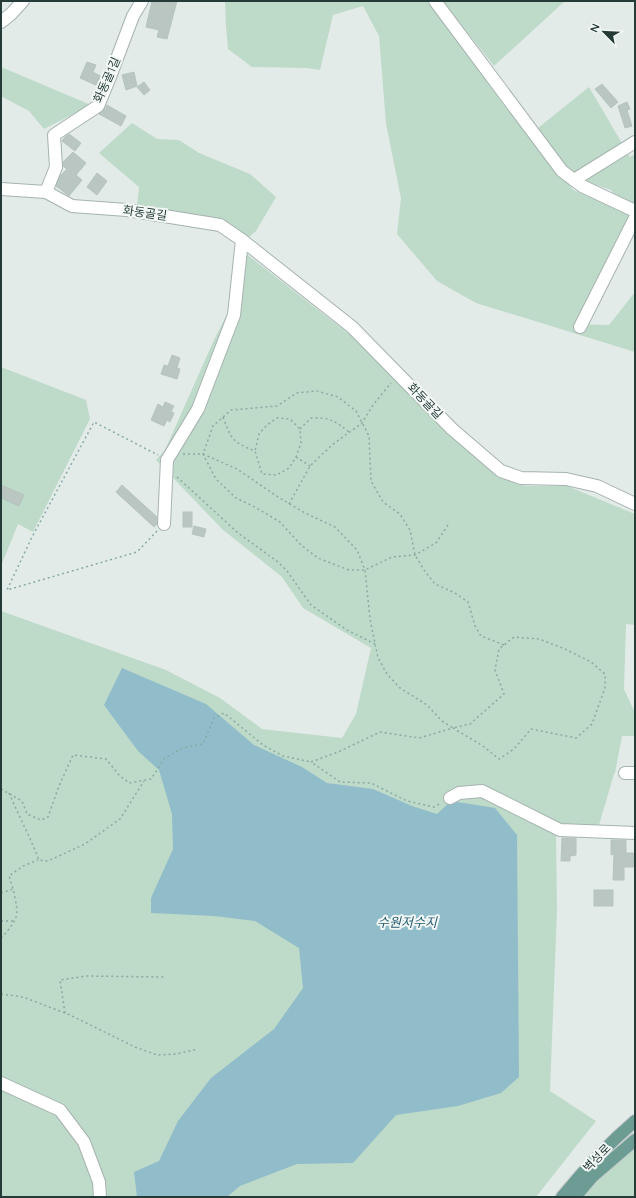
<svg xmlns="http://www.w3.org/2000/svg" width="636" height="1198" viewBox="0 0 636 1198" font-family="Quicksand,'Noto Sans KR',sans-serif">
<style>
.green{fill:#bedac9}
.water{fill:#91bcca}
.building{fill:#b9c6c2;stroke:#b6c4c0}
.lines{fill:none;stroke-linecap:round;stroke-linejoin:round}
.minor-casing{stroke:#a6b3b0;stroke-width:14}
.major-casing{stroke:#c2c8c7;stroke-width:14}
.path{stroke:#87aba4;stroke-width:1.5;stroke-dasharray:2 3;stroke-linecap:butt}
.minor{stroke:#fff;stroke-width:12}
.major{stroke:#6d9c95;stroke-width:12}
.labels{text-anchor:middle;stroke-width:4;stroke-linejoin:round;paint-order:stroke}
.street-label{font-size:12px;fill:#253b37;stroke:#f3f8f6}
.water-label{font-size:13px;font-style:italic;fill:#255c70;stroke:#f3f8f6}
</style>
<rect width="100%" height="100%" fill="#e3ebe9"/>
<g class="green">
<polygon points="225,1 427,1 573,190 630,214 611,190 569,176 538,128 589,87 630,157 635,154 635,214 577,324 609,325 635,292 635,352 476,303 437,281 397,234 401,198 386,124 379,36 363,6 333,15 320,70 306,68 252,67 228,49 226,27"/>
<polygon points="442,1 565,1 494,66"/>
<polygon points="1,67 91,105 44,129 29,111 1,96"/>
<polygon points="132,123 157,139 179,140 199,153 250,174 276,197 256,231 249,237 216,219 137,205 139,187 99,153"/>
<polygon points="236,246 358,341 500,475 525,486 567,486 635,514 635,625 626,624 624,689 635,713 635,736 622,736 615,773 614,774 599,825 556,834 557,910 550,1091 596,1121 536,1197 1,1197 1,611 166,670 220,698 262,729 342,738 356,714 371,648 303,608 282,577 222,529 156,460 165,450 214,340 230,308"/>
<polygon points="1,367 86,400 90,419 33,532 18,524 1,566"/>
<polygon points="635,1148 635,1197 583,1197 595,1182"/>
</g>
<polygon class="water" points="122,668 206,704 254,745 302,767 327,783 373,789 412,806 437,814 451,801 495,808 517,835 519,1077 501,1093 458,1106 396,1115 353,1163 297,1164 240,1186 227,1197 137,1197 134,1172 159,1161 178,1121 211,1078 274,1029 303,988 299,948 255,921 214,916 151,913 151,898 173,849 172,814 159,770 138,751 104,705"/>
<g class="building">
<polygon points="152,1 177,1 167,39 157,37 159,30 146,27"/>
<polygon points="87,62 96,65 93,72 102,77 98,86 80,78"/>
<polygon points="134,72 137,86 126,90 122,75"/>
<polygon points="144,82 150,90 144,95 137,87"/>
<polygon points="602,84 618,102 611,108 595,89"/>
<polygon points="627,102 630,109 627,110 632,126 625,128 618,106"/>
<polygon points="107,105 126,116 121,126 99,114 105,109"/>
<polygon points="69,134 81,143 75,151 62,141 65,137"/>
<polygon points="73,152 86,163 76,175 82,180 69,196 56,186 60,176 67,169 63,166 63,162"/>
<polygon points="97,173 107,181 97,195 87,187"/>
<polygon points="172,355 180,358 177,368 180,369 177,379 161,374 164,365 168,366"/>
<polygon points="165,402 174,406 171,412 174,413 170,422 167,420 164,426 151,420 158,404 163,407"/>
<polygon points="1,485 24,495 19,506 1,498"/>
<polygon points="122,485 157,517 157,524 154,527 116,492"/>
<rect x="183" y="512" width="9" height="15"/>
<polygon points="194,526 206,529 204,537 192,534"/>
<polygon points="562,838 576,838 576,855 570,856 570,861 561,861"/>
<polygon points="611,840 626,840 626,853 635,853 635,867 624,867 624,880 613,880 614,854 611,855"/>
<rect x="594" y="890" width="19" height="16"/>
</g>
<g class="lines">
<g class="minor-casing">
<g id="minor">
<polyline points="435,1 562,171 582,186 635,211"/>
<polyline points="1,22 11,14 23,1"/>
<polyline points="574,180 635,142"/>
<polyline points="1,189 46,192 56,167 54,135 98,106 110,77 133,16 142,1"/>
<polyline points="46,192 72,206 127,210 220,225 242,240 352,327 452,429 501,471 521,478 566,479 597,486 635,504"/>
<polyline points="580,327 635,218"/>
<polyline points="164,524 167,460 198,409 234,315 242,240"/>
<polyline points="625,773 635,773"/>
<polyline points="450,798 459,793 482,791 560,830 635,833"/>
<polyline points="1,1083 60,1110 84,1142 99,1182 100,1197"/>
</g>
</g>
<g class="major-casing">
<g id="major">
<path d="M562 1197C584 1170 608 1144 635 1121"/>
<polyline points="575,1197 592,1177 635,1140"/>
</g>
</g>
<g class="path">
<path d="M223 417C231 439 232 442 255 451L262 474 277 475 289 468 296 457 301 443 300 429 290 419 277 418 267 425 259 434 255 451"/>
<path d="M300 429 311 418C330 417 335 421 349 432"/>
<polyline points="183,454 203,454 237,469 278,497 305,513 335,527 357,550 365,570 370,619 378,658 387,674 400,688 427,705 442,721 453,728 470,724 504,694 495,670 499,649 514,637 539,639 565,649 591,662 605,674 605,688 592,724 576,738 531,729 514,749 499,759 483,746 453,728 419,738 380,732 338,752 311,762 340,782 371,783 407,801 434,807 441,803"/>
<polyline points="296,457 310,466"/>
<polyline points="177,477 238,533 278,562 287,571 311,605 347,630 375,644"/>
<polyline points="289,504 310,466 332,445 362,423 373,405 391,383"/>
<polyline points="448,525 436,543 415,555 392,557 365,570 349,570 318,558 301,545 280,522 253,506 236,498 216,479 203,454 213,426 231,410 277,406 297,393 317,391 338,397 356,411 369,436 371,481 383,502 400,514 410,530 415,555 424,570 435,584 455,593 468,602 475,626 481,636 504,645"/>
<polyline points="157,531 137,552 7,590 32,537 94,422 158,455"/>
<polyline points="1,789 22,801 27,814 41,820 48,817 59,786 73,755 106,759 119,775 129,783 151,779 165,758 183,748 203,744 214,718 224,713 263,745 283,756 311,762"/>
<path d="M9 793C19 816 30 837 39 860L48 861 85 844 120 819 144 781"/>
<polyline points="1,893 13,889"/>
<polyline points="1,921 13,921"/>
<path d="M1 938C7 932 13 925 16 917 19 908 12 885 9 876L23 866 38 860"/>
<polyline points="1,994 23,997 70,1015 135,1047 157,1055 176,1054 198,1049"/>
<polyline points="65,1013 60,980 86,976 165,977"/>
</g>
<use href="#minor" class="minor"/>
<use href="#major" class="major"/>
</g>
<g class="labels">
<g class="street-label">
<text transform="translate(107 80) rotate(-66)" y="4">화동골1길</text>
<text transform="translate(145 213) rotate(8)" y="4">화동골길</text>
<text transform="translate(425 401) rotate(46)" y="4">화동골길</text>
<text transform="translate(597 1158) rotate(-46)" y="4">벽성로</text>
</g>
<g class="water-label">
<text x="407" y="927">수원저수지</text>
</g>
</g>
<rect width="636" height="1198" fill="none" stroke="#253b37" stroke-width="4"/>
<g transform="translate(604 32) rotate(294)" stroke="#f3f8f6" stroke-width="3" paint-order="stroke">
<path d="M0-3L7 15L0 10L-7 15Z" fill="#253b37"/>
<text y="-6" font-size="11" font-weight="bold" text-anchor="middle" fill="#253b37">N</text>
</g>
</svg>
